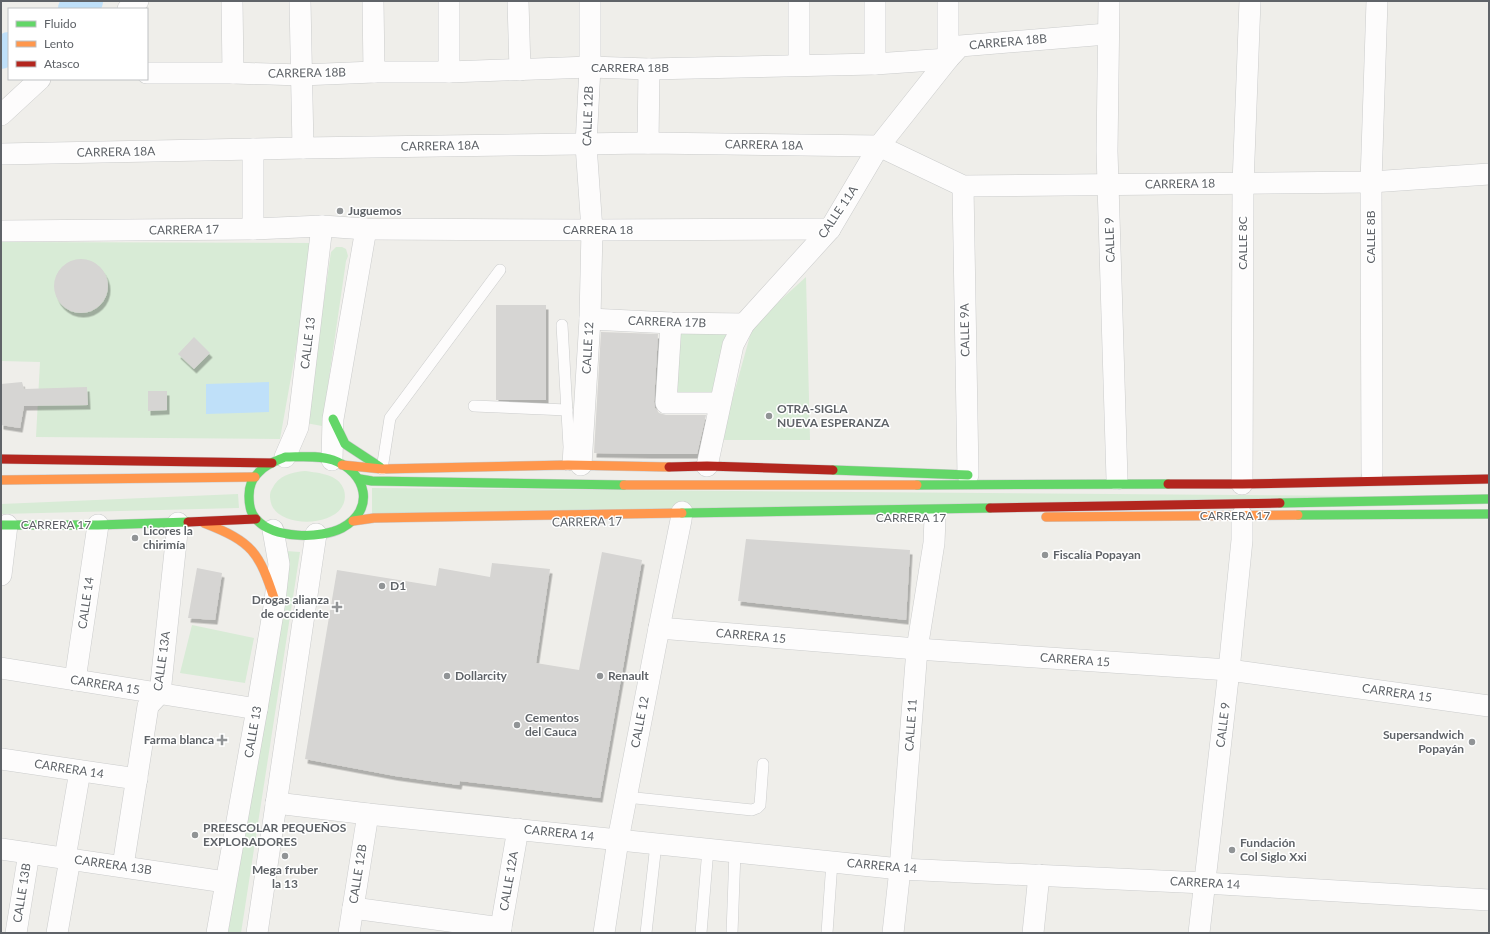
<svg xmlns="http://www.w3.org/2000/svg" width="1490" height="934" viewBox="0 0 1490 934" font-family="Lato,sans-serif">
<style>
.green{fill:#d8ebd6}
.water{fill:#bfe0f9}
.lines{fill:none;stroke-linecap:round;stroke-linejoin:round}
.river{stroke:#bfe0f9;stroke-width:32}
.building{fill:#d6d5d3;filter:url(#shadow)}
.lane-casing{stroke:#cbcccc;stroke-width:12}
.street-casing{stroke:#cbcccc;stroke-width:22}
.fast-casing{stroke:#cacacb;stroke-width:10}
.slow-casing{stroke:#cacacb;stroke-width:10}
.jam-casing{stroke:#cacacb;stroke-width:10}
.lane{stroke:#fdfcfc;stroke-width:11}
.street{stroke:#fdfcfc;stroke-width:21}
.fast{stroke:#63d668;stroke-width:9}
.slow{stroke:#ff974d;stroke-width:9}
.jam{stroke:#b3261e;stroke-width:9}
.poi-dot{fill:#919496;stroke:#fff;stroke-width:1.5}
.labels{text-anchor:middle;stroke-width:3;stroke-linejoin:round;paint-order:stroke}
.street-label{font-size:12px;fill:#5f6368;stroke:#fff}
.poi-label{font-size:12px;font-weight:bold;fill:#5f6368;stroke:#fff;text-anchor:start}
</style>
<defs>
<filter id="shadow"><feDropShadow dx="2.5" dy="4.5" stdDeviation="0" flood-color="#0004"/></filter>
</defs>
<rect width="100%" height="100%" fill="#efeeea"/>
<g class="green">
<polygon points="1,242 315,243 280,439 36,437 40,362 1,361"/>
<polygon points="336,247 342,247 346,249 348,256 346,261 322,426 306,423 331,252"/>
<polygon points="806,277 810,440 721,440 753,325"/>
<polygon points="677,330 730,331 713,396 674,397"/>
<path d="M305 471C319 473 339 474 344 490 354 527 279 532 271 503 270 499 269 493 272 489 278 476 291 472 305 471Z"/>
<polygon points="372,488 1489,497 372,514"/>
<polygon points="238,494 239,508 1,514 1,504"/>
<polygon points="286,551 300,552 241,933 228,933"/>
<polygon points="192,625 254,638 245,683 180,673"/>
</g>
<polygon class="water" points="269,382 269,412 206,414 206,384"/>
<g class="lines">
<g class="river">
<polyline points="74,9 87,1"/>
<polyline points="1,53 9,48"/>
</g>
</g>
<g class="building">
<circle cx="81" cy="286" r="27"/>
<rect x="496" y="305" width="50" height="95"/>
<polygon points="601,332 658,334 654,402 655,408 659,413 666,415 706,415 697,454 649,454 594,453"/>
<polygon points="194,337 210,353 194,369 178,354"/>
<polygon points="22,382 24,389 87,387 88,405 24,406 20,428 1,425 1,384"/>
<polygon points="148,391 167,391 167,410 148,411"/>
<polygon points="746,539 910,550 906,620 738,601"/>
<polygon points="602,552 642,560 600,798 460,781 459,785 395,776 305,759 337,570 436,586 439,568 490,577 492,563 550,569 536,663 579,670"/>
<polygon points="197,568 222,573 215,620 188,618"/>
</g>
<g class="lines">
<g class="lane-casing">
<g id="lane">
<polyline points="562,325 569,447 568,465"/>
<polyline points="474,406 567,410"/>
<polyline points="382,469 390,418 500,270"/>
<polyline points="626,797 752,810 757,808 760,805 763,764"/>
<polyline points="646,933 656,844"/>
<polyline points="701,933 708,849"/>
<polyline points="732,933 735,852"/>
<polyline points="827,933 832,862"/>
</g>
</g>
<g class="street-casing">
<g id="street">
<polyline points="232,1 233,73"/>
<polyline points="300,1 303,148"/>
<polyline points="373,1 374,72"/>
<polyline points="449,1 449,72"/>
<polyline points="518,1 520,70"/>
<polyline points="799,1 799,65"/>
<polyline points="1109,1 1107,151 1117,479"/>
<polyline points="128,9 138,1"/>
<polyline points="875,64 875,1"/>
<polyline points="147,73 233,73 301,75 374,72 449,72 590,67 649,69 875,64 948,59 960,46 1107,34"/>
<polyline points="1,115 40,79"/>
<polyline points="648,143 649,69"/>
<polyline points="1,154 303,148 648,143 879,146 963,186 1371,182 1489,174"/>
<polyline points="963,186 968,475"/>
<polyline points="253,229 253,149"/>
<polyline points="1,231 253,229 322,226 366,229 592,230 830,229"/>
<polyline points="590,319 671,323 744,324"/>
<polyline points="671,323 666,403 720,403"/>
<polyline points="285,457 298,427 322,226"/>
<polyline points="332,460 333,419 366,229"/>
<polyline points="581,465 590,319 592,230 586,145 590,67 590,1"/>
<polyline points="707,466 733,345 744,324 830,229 879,146 948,59 948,1"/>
<polyline points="1372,473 1371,182 1377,1"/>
<polyline points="1242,484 1243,184 1250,1"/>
<polyline points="1,575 7,525"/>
<polyline points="659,628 917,649 1229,670 1489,706"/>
<polyline points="1,668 257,709"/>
<polyline points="75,680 98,525"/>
<polyline points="1,759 137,779"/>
<polyline points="276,803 368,814 900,869 1204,883 1489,900"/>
<polyline points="1,849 225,882"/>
<polyline points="65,858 80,771"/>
<polyline points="123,866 148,706 160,693 178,523"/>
<polyline points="353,908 501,928"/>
<polyline points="16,933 29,853"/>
<polyline points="57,933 70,859"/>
<polyline points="217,933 257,709 275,601 279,564 273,530"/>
<polyline points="257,933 316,534"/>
<polyline points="349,933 368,814"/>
<polyline points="500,933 518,829"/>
<polyline points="604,933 618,840 659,628 681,520 682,512"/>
<polyline points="893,933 900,869 917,649 934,543 935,518"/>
<polyline points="1033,933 1039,875"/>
<polyline points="1199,933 1229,670 1242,540 1242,516"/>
</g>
</g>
<g class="fast-casing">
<g id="fast">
<polyline points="333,419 345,444 380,467"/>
<path d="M285 457C301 457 318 455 333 460 367 472 376 510 342 528 321 539 273 539 256 519 251 514 249 504 249 496 249 487 252 478 259 472 266 464 276 461 285 457Z"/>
<polyline points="833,470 968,475"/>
<polyline points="360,479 372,481 624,485"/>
<polyline points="917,485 1168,484"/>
<polyline points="1280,503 1489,499"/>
<polyline points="682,513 990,508"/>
<polyline points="1298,515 1489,514"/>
<polyline points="1,525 98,525 188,522"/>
</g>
</g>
<g class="slow-casing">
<g id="slow">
<polyline points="342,465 382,469 568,465 669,467"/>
<polyline points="1,480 255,477"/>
<polyline points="624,485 917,485"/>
<polyline points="1046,517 1298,515"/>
<polyline points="353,521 374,518 682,513"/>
<path d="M204 523C253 542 259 552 275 601"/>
</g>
</g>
<g class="jam-casing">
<g id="jam">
<polyline points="1,459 272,463"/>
<polyline points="669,467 707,466 833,470"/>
<polyline points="1168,484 1242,484 1489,479"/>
<polyline points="990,508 1280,503"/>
<polyline points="188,522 256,519"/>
</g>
</g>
<use href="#lane" class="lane"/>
<use href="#street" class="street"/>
<use href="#fast" class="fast"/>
<use href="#slow" class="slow"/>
<use href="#jam" class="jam"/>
</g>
<g class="poi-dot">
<circle cx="340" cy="211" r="4"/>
<circle cx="769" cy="416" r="4"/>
<circle cx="135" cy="538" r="4"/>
<circle cx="1045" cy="555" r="4"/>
<circle cx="382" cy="586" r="4"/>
<path d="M335 601h4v4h4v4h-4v4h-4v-4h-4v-4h4z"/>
<circle cx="447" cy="676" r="4"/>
<circle cx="600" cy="676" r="4"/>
<circle cx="517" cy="725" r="4"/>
<path d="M220 734h4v4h4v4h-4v4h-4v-4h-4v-4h4z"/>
<circle cx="1472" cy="742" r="4"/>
<circle cx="195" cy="835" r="4"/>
<circle cx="1232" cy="850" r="4"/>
<circle cx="285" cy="856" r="4"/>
</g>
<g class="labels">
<g class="street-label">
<text transform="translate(1008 42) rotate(-5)" y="4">CARRERA 18B</text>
<text x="630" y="72">CARRERA 18B</text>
<text transform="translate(307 73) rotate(-1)" y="4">CARRERA 18B</text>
<text transform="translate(588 116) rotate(-88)" y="4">CALLE 12B</text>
<text transform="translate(764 145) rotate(1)" y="4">CARRERA 18A</text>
<text transform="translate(440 146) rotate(-1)" y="4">CARRERA 18A</text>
<text transform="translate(116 152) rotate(-1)" y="4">CARRERA 18A</text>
<text transform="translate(1180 184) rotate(-1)" y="4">CARRERA 18</text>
<text transform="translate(838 212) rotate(-56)" y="4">CALLE 11A</text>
<text transform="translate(184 230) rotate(-1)" y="4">CARRERA 17</text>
<text x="598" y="234">CARRERA 18</text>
<text transform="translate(1371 237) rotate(-90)" y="4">CALLE 8B</text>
<text transform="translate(1110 240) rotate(-92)" y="4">CALLE 9</text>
<text transform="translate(1243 243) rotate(-90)" y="4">CALLE 8C</text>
<text transform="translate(667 322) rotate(2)" y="4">CARRERA 17B</text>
<text transform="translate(965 330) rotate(-91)" y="4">CALLE 9A</text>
<text transform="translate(308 343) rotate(-83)" y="4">CALLE 13</text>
<text transform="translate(588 348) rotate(-87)" y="4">CALLE 12</text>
<text x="1235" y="520">CARRERA 17</text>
<text x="911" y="522">CARRERA 17</text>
<text transform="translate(587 522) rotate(-1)" y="4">CARRERA 17</text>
<text x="56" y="529">CARRERA 17</text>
<text transform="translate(86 603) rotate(-82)" y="4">CALLE 14</text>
<text transform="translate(751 636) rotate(5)" y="4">CARRERA 15</text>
<text transform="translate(1075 660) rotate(4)" y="4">CARRERA 15</text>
<text transform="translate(162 661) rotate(-82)" y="4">CALLE 13A</text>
<text transform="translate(105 685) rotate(9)" y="4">CARRERA 15</text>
<text transform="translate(1397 693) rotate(8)" y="4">CARRERA 15</text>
<text transform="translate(640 722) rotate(-79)" y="4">CALLE 12</text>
<text transform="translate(911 725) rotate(-86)" y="4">CALLE 11</text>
<text transform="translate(1223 725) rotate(-83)" y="4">CALLE 9</text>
<text transform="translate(253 732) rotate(-80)" y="4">CALLE 13</text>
<text transform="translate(69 769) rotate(9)" y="4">CARRERA 14</text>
<text transform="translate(559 833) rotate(6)" y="4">CARRERA 14</text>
<text transform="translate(113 865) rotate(8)" y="4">CARRERA 13B</text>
<text transform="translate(882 866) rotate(5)" y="4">CARRERA 14</text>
<text transform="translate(358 874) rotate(-81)" y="4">CALLE 12B</text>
<text transform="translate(509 881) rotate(-80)" y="4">CALLE 12A</text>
<text transform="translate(1205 883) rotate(3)" y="4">CARRERA 14</text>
<text transform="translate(22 893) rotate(-81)" y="4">CALLE 13B</text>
</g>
<g class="poi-label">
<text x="348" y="215">Juguemos</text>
<text x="777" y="413">OTRA-SIGLA<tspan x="777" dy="14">NUEVA ESPERANZA</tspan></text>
<text x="143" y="535">Licores la<tspan x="143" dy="14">chirimía</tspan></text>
<text x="1053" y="559">Fiscalía Popayan</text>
<text x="390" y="590">D1</text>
<text x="329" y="604" text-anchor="end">Drogas alianza<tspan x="329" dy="14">de occidente</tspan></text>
<text x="455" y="680">Dollarcity</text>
<text x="608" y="680">Renault</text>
<text x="525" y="722">Cementos<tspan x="525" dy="14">del Cauca</tspan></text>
<text x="1464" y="739" text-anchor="end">Supersandwich<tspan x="1464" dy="14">Popayán</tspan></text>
<text x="214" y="744" text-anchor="end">Farma blanca</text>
<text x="203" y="832">PREESCOLAR PEQUEÑOS<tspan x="203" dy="14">EXPLORADORES</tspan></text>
<text x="1240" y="847">Fundación<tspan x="1240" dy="14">Col Siglo Xxi</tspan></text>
<text x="285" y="874" text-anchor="middle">Mega fruber<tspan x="285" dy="14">la 13</tspan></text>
</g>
</g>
<rect width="1490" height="934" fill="none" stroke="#5f6368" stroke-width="4"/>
<rect x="8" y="8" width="140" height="72" fill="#ffffff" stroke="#bfc1c3"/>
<rect x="16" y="21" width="20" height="6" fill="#63d668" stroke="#bfc1c3"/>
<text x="44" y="28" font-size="12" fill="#5f6368">Fluido</text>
<rect x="16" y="41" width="20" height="6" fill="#ff974d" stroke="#bfc1c3"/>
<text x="44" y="48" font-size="12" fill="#5f6368">Lento</text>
<rect x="16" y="61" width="20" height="6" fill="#b3261e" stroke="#bfc1c3"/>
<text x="44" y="68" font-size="12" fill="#5f6368">Atasco</text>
</svg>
